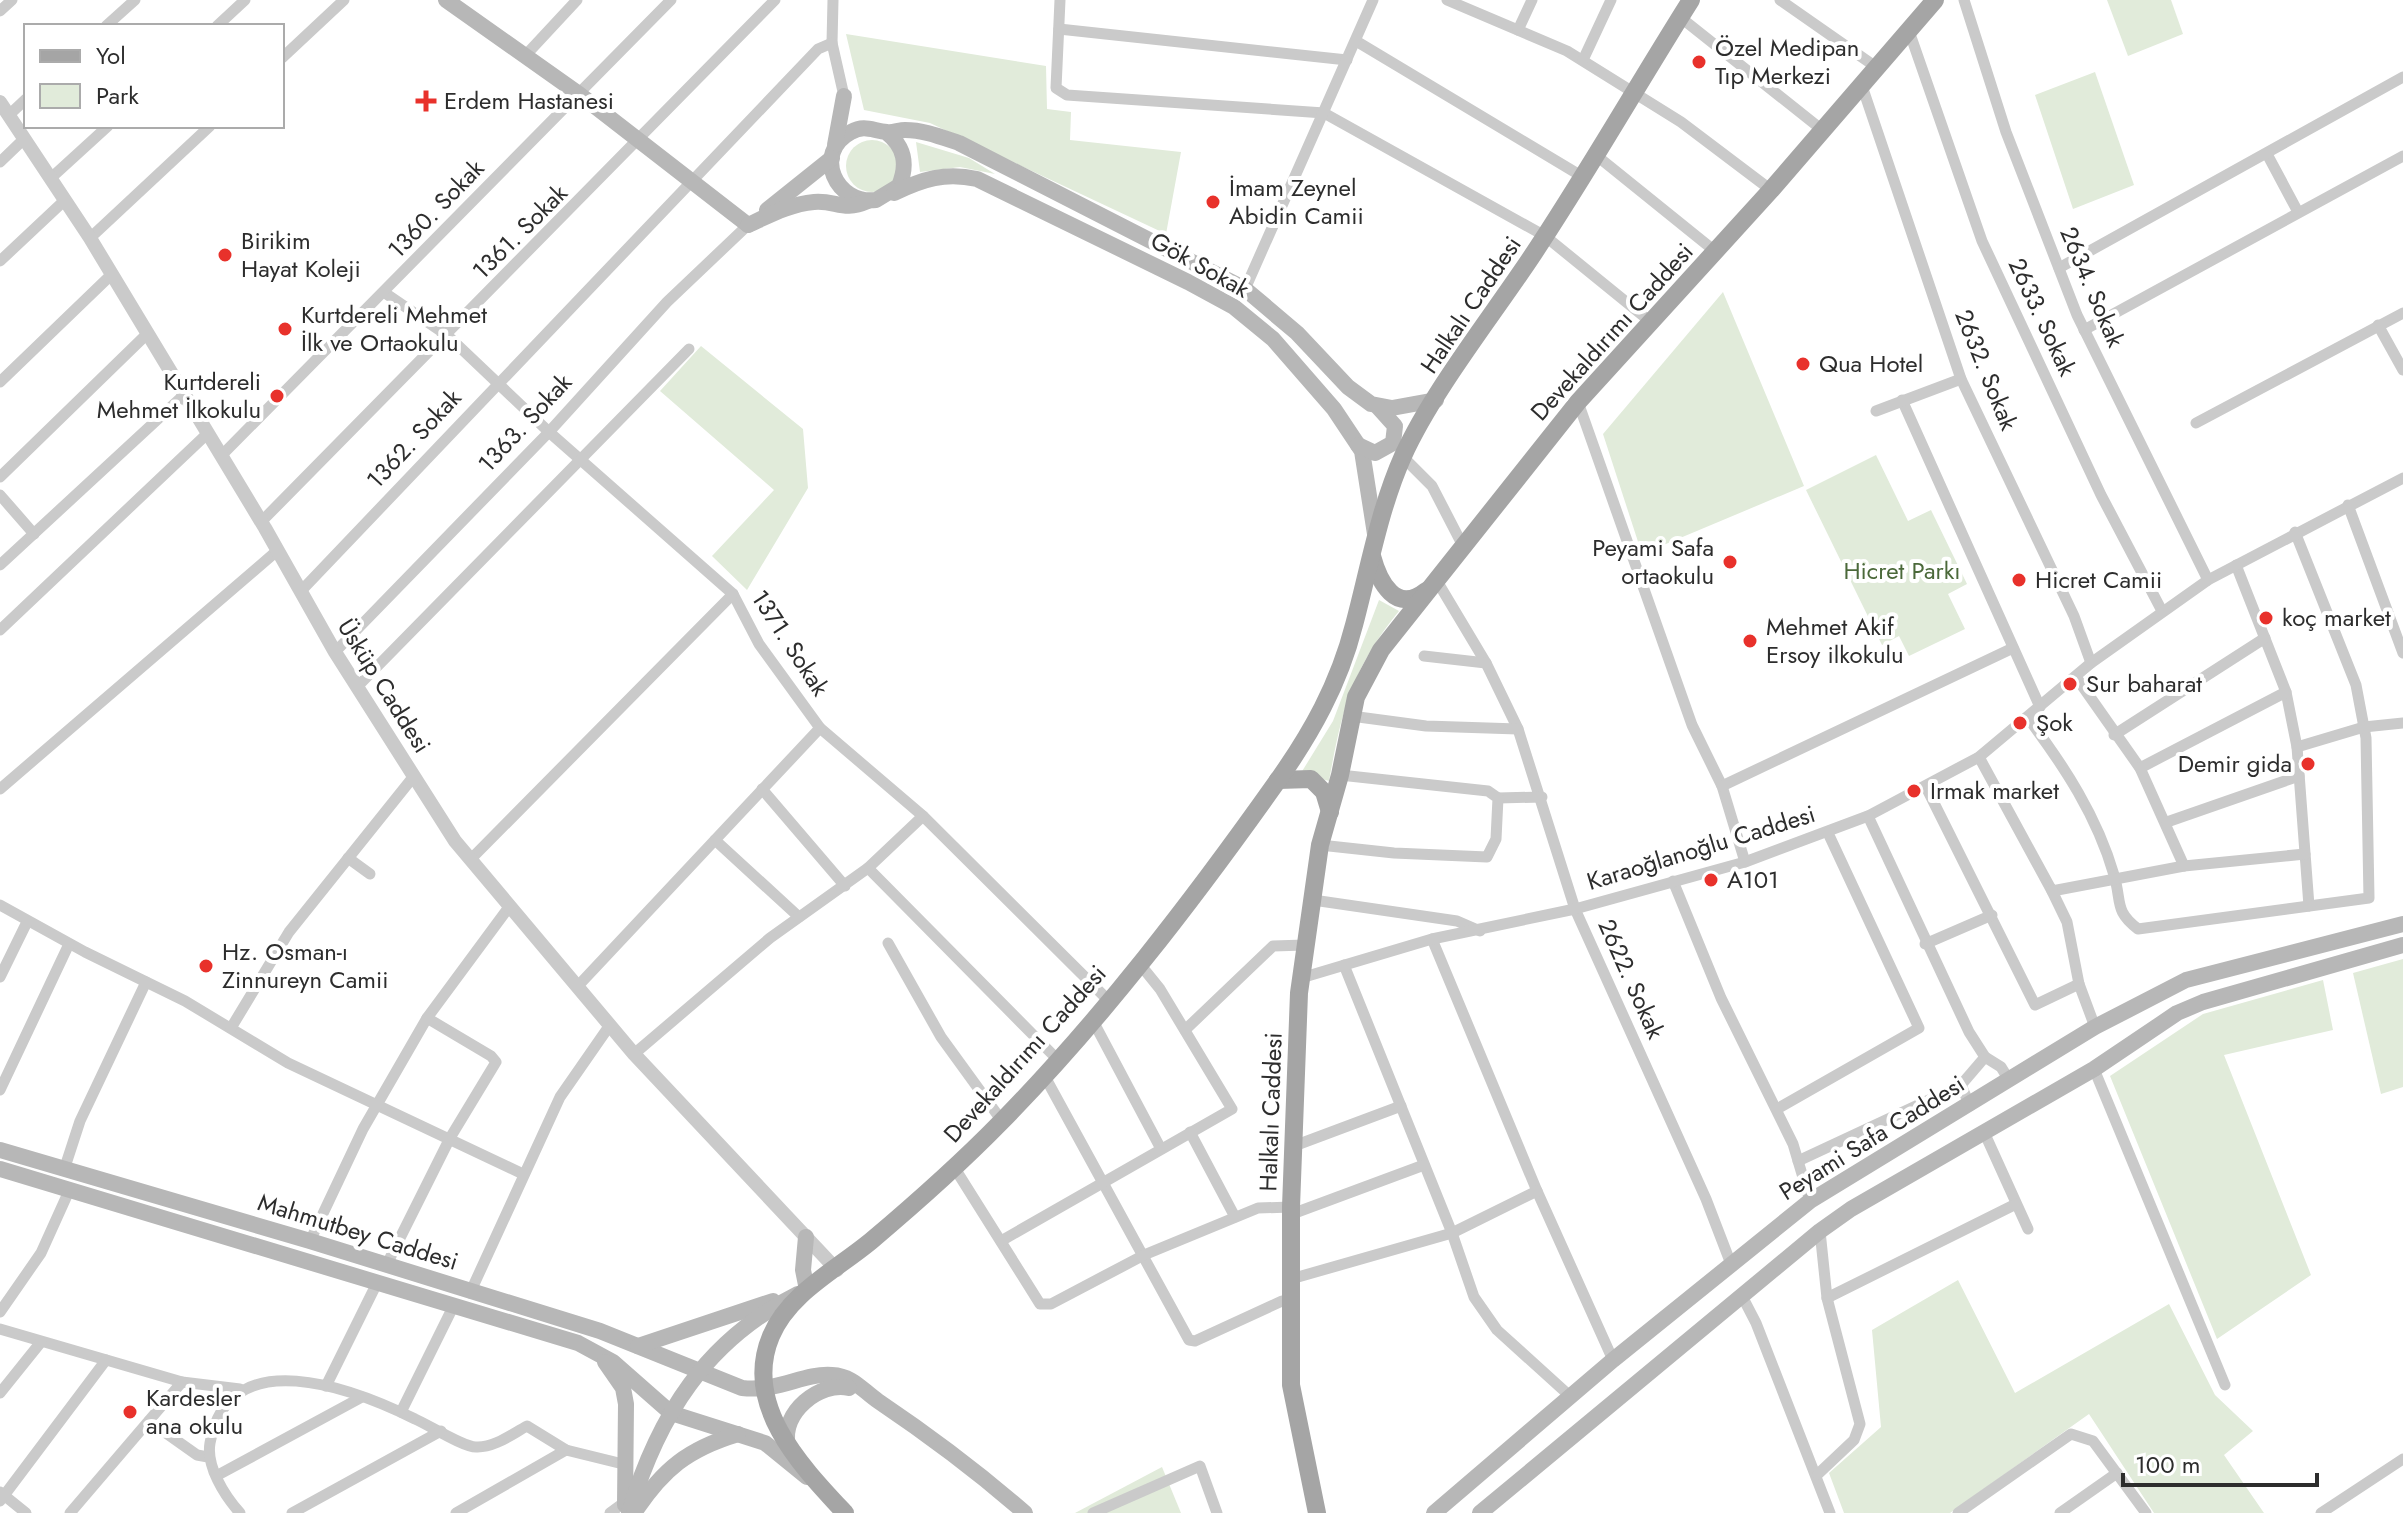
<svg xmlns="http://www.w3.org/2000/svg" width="2403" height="1513" viewBox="0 0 2403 1513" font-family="Jost,sans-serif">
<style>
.green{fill:#e1ebda}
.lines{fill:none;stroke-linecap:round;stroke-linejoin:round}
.minor{stroke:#cacaca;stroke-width:11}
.tertiary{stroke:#cacaca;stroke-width:14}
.secondary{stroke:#b7b7b7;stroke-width:16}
.primary{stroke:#a5a5a5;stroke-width:18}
.poi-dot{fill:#e8312b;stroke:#fff;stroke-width:3}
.labels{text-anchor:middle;stroke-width:8;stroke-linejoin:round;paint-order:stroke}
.poi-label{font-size:24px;fill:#2d2d2d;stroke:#fff;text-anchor:start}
.street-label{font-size:24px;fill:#2d2d2d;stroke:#fff}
.park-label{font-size:24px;fill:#4b693a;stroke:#fff}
</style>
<rect width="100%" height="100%" fill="#fff"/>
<g class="green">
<polygon points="2107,0 2171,0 2183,34 2128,56"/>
<polygon points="846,34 1046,66 1047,109 1071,112 1070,140 1181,152 1166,234 930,123 864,110"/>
<polygon points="2095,72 2134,185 2073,209 2035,95"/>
<circle cx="872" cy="166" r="26"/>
<polygon points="916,142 969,158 995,174 960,167 920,172"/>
<polygon points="1723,292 1804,486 1642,554 1603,434"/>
<polygon points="701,346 803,429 808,488 747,590 712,556 774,490 660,391"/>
<polygon points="1876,455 1908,521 1931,510 1967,584 1948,594 1965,629 1909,656 1899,636 1882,645 1806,490"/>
<path d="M1379 600 1399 611C1352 669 1342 709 1329 781L1301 773 1333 721Z"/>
<polygon points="2403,959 2403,1087 2381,1094 2353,973"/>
<polygon points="2323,980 2333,1030 2224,1055 2311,1275 2217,1339 2110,1076 2203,1014"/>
<polygon points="1958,1280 2015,1393 2169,1304 2215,1395 2253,1431 2224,1455 2264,1513 2154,1513 2089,1414 1950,1513 1844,1513 1829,1473 1881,1427 1872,1330"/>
<polygon points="1162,1467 1181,1513 1075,1513"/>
</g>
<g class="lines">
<g class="minor">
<polyline points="833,0 832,43 844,96"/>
<polyline points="1060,0 1056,88 1067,95 1324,113 1545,236 1652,323"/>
<polyline points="1447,0 1567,51 1681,122 1771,190"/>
<polyline points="1780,0 1876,67"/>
<polyline points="1964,0 2006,132 2077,315 2208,580"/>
<polyline points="0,11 12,0"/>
<polyline points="1680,17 1821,129"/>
<polyline points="106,26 135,0"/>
<polyline points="217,26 245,0"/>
<polyline points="1059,29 1347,60"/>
<polyline points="1518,30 1532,0"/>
<polyline points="1909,31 1982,241 2101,495 2162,611"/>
<polyline points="1356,41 1583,177"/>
<polyline points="524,57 577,0"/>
<polyline points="282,58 344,0"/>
<polyline points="1583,60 1611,0"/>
<polyline points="1861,83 1961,379 2074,616 2091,663"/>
<polyline points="9,115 26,99"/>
<polyline points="2267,154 2298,212"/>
<polyline points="1597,156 1716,252"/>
<polyline points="0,162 25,138"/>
<polyline points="51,178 108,126"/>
<polyline points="90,238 210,126"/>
<polyline points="0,261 65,200"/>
<polyline points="2059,268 2403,77"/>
<polyline points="1245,289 1373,0"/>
<polyline points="385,293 448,336 549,432 733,594 759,644 820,728 923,816 1108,1000"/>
<polyline points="2378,325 2403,370"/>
<polyline points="2084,330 2403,156"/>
<polyline points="0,382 111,275"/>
<polyline points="1902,400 2040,707"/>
<polyline points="1578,402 1692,725 1722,786 1745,862"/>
<polyline points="1876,411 1961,379"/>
<polyline points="2196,423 2403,313"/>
<polyline points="221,456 671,0"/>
<polyline points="1403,457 1432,486 1463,546"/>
<polyline points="0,477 148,333"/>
<polyline points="0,495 34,534"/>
<polyline points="2348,505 2403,653"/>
<polyline points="261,522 775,0"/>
<polyline points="0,565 185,394"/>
<polyline points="2236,565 2286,692 2297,747 2309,906"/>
<polyline points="1437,581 1486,663 1518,729 1575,909 1706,1199 1731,1264"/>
<polyline points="301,591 818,49 832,43"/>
<polyline points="0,630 208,433"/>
<polyline points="335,652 549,432 667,302 748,225"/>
<polyline points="1424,656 1486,663"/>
<polyline points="2076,677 2140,768 2184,866"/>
<polyline points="357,687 689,349"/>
<polyline points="1351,716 1426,726 1518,729"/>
<path d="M2028 718C2064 766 2097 816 2114 875 2122 902 2114 911 2138 929L2369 898 2366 738 2356 685 2295 532"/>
<polyline points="2114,735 2265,638"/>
<polyline points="2297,747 2364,727 2403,723"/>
<polyline points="1979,757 2052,891 2184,866 2305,854"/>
<polyline points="2140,768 2286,692"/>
<polyline points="1722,786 2013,648"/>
<polyline points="1926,787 2035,1005 2079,984 2095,1027"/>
<polyline points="0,789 278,550"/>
<polyline points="762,789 845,886"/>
<polyline points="1498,798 1542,797"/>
<polyline points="1868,816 1969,1032 1985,1057 2001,1067 2009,1080"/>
<polyline points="2167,822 2299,776"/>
<polyline points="715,840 799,917"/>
<polyline points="1320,845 1394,853 1487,857 1496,839 1498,798 1488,791 1340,775"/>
<polyline points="348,858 370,874"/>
<polyline points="470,860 733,594"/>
<polyline points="868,868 1057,1059"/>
<polyline points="1673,881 1721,998 1793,1144 1810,1201"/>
<polyline points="2052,891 2067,922 2079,984"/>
<polyline points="1313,900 1457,921 1480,931"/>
<polyline points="0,905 85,952 185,1001 288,1063 523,1174"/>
<polyline points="1432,939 1537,1191 1613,1360"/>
<polyline points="888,943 941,1037 1002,1121"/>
<polyline points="1925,944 1992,915"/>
<polyline points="1344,965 1452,1233 1474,1297 1497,1330 1571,1397"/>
<polyline points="0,977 27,922"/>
<polyline points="1301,978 1432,939 1575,909 1745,862 1868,816 1979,757 2091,663 2208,580 2403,478"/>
<polyline points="577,987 820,728"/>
<polyline points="1092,1019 1161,1149"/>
<polyline points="231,1028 289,932 414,776"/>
<polyline points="1185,1030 1273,946 1305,945"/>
<polyline points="634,1054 770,938 868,868 923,816"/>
<polyline points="2094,1069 2225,1385"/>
<polyline points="1044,1075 1189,1340 1195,1341 1282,1301 1291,1301"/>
<polyline points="1961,1085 1985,1057"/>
<polyline points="0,1090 69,944"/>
<polyline points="1777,1109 1919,1028 1828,833"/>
<polyline points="1190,1132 1235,1217"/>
<polyline points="1984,1132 2028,1229"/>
<polyline points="1294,1146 1401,1106"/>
<polyline points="1798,1161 1961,1085 1970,1106"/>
<polyline points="954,1167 1040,1304 1051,1304 1144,1255 1258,1208 1291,1207"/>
<polyline points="64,1170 80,1121 146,982"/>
<polyline points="1292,1214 1424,1165"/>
<polyline points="310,1241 363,1129 427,1018 509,907"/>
<polyline points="1001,1241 1232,1109 1160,989 1139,963"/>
<polyline points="386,1266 450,1138 496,1062 491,1056 427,1018"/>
<polyline points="1291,1279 1452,1233 1537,1191"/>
<polyline points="470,1293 560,1097 610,1025"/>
<polyline points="1742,1296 1756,1323 1830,1513"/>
<polyline points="1827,1298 2016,1204"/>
<polyline points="0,1312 41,1253 69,1191"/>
<polyline points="0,1329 182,1382 240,1389"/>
<polyline points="326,1386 378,1281"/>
<polyline points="0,1393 41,1342"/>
<polyline points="401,1412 454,1305"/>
<polyline points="149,1421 197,1455 208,1457"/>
<polyline points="1818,1474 1854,1440 1860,1424 1827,1298 1820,1231"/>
<polyline points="218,1475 362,1397"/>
<polyline points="0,1492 26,1513"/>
<polyline points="0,1501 106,1360"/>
<polyline points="70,1513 182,1382"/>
<path d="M240 1513C224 1495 206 1466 210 1443 228 1340 354 1389 415 1419 429 1425 463 1447 476 1447 494 1448 512 1434 527 1426L566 1450"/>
<polyline points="292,1513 441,1431"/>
<polyline points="456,1513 566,1450 627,1465"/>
<polyline points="610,1513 625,1502"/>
<polyline points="1093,1513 1200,1466 1217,1513"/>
<polyline points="1958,1513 2071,1434 2093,1441 2146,1513"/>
<polyline points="2060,1513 2117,1473"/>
<polyline points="2321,1513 2403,1459"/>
</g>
<polyline class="tertiary" points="0,102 90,238 265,528 335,652 455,841 634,1054 837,1270"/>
<g class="secondary">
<polyline points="446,0 579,94 748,225"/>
<path d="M886 132C905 147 908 164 899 186L876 200C836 205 812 153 851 132 865 124 873 131 887 132 892 133 899 130 905 130 924 130 941 137 959 143L1245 289 1297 333 1348 387 1371 404 1392 408 1436 400"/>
<polyline points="835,145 844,96"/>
<path d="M894 193C923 179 945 172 977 179L1188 282 1234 307 1273 339 1334 409 1362 451 1375 534"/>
<polyline points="767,210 832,158"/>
<path d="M748 225C770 215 790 204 814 202 836 200 843 212 868 201"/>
<polyline points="1358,445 1375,453 1393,443 1395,426 1377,406"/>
<path d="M0 1150 310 1241 600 1331 742 1388C780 1392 802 1373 832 1375 853 1376 862 1390 878 1401 930 1436 978 1472 1025 1513"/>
<polyline points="0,1169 578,1343 613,1362 671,1413 765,1443 807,1477"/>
<polyline points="806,1237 803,1270 807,1290"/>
<polyline points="638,1346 773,1301"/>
<polyline points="605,1362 623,1388 626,1404 625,1505"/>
<path d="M788 1445C780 1413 820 1381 849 1388"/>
<path d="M629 1513C658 1416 706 1340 798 1294"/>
<path d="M634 1513C663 1469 688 1449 738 1434"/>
<polyline points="1434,1513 1613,1360 1810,1201 2095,1027 2186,980 2403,924"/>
<polyline points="1480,1513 1820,1231 1851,1209 2094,1069 2177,1013 2203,1002 2403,945"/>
</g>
<g class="primary">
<path d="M1372 556C1379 582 1396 615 1426 591"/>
<polyline points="1278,780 1311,779 1324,792 1330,812"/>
<path d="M845 1513C801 1466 742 1405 771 1336 789 1293 836 1270 871 1241 916 1203 960 1164 1001 1122 1102 1019 1193 900 1276 783 1311 734 1339 684 1354 625 1369 569 1379 510 1403 456 1433 390 1493 315 1534 253 1589 170 1638 84 1691 0"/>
<polyline points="1317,1513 1291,1385 1291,1207 1299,993 1320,845 1340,775 1356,697 1381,650 1578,402 1771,190 1935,0"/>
</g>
</g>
<g class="poi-dot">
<circle cx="1699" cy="62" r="8"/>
<path d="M422 89h8v8h8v8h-8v8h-8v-8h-8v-8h8z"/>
<circle cx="1213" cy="202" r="8"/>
<circle cx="225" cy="255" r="8"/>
<circle cx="285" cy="329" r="8"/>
<circle cx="1803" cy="364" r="8"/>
<circle cx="277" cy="396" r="8"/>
<circle cx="1730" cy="562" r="8"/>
<circle cx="2019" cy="580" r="8"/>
<circle cx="2266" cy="618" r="8"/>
<circle cx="1750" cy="641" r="8"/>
<circle cx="2070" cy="684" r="8"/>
<circle cx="2020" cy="723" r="8"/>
<circle cx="2308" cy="764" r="8"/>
<circle cx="1914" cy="791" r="8"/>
<circle cx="1711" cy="880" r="8"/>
<circle cx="206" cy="966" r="8"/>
<circle cx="130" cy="1412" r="8"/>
</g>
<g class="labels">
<g class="poi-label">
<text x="1715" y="56">Özel Medipan<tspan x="1715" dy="28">Tıp Merkezi</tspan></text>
<text x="444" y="109">Erdem Hastanesi</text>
<text x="1229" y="196">İmam Zeynel<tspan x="1229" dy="28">Abidin Camii</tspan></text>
<text x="241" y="249">Birikim<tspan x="241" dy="28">Hayat Koleji</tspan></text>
<text x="301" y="323">Kurtdereli Mehmet<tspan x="301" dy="28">İlk ve Ortaokulu</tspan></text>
<text x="1819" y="372">Qua Hotel</text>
<text x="261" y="390" text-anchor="end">Kurtdereli<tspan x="261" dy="28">Mehmet İlkokulu</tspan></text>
<text x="1714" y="556" text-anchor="end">Peyami Safa<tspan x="1714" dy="28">ortaokulu</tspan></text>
<text x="2035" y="588">Hicret Camii</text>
<text x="2282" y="626">koç market</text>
<text x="1766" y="635">Mehmet Akif<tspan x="1766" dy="28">Ersoy ilkokulu</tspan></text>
<text x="2086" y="692">Sur baharat</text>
<text x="2036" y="731">Şok</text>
<text x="2292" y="772" text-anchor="end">Demir gida</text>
<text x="1930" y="799">Irmak market</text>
<text x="1727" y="888">A101</text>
<text x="222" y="960">Hz. Osman-ı<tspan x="222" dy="28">Zinnureyn Camii</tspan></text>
<text x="146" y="1406">Kardesler<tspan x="146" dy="28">ana okulu</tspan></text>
</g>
<g class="street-label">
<text transform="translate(436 209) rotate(-46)" y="8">1360. Sokak</text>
<text transform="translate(520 232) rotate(-45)" y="8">1361. Sokak</text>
<text transform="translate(1200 265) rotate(29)" y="8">Gök Sokak</text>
<text transform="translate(2092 287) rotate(67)" y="8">2634. Sokak</text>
<text transform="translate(1471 305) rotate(-56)" y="8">Halkalı Caddesi</text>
<text transform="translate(2042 317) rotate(65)" y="8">2633. Sokak</text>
<text transform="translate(1612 332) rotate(-48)" y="8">Devekaldırımı Caddesi</text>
<text transform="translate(1986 370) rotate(68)" y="8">2632. Sokak</text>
<text transform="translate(525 423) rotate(-47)" y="8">1363. Sokak</text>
<text transform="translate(414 439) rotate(-47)" y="8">1362. Sokak</text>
<text transform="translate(790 643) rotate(57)" y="8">1371. Sokak</text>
<text transform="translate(384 686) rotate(58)" y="8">Üsküp Caddesi</text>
<text transform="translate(1701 848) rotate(-17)" y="8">Karaoğlanoğlu Caddesi</text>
<text transform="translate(1631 979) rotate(66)" y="8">2622. Sokak</text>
<text transform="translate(1025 1054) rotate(-48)" y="8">Devekaldırımı Caddesi</text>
<text transform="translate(1271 1112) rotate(-88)" y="8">Halkalı Caddesi</text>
<text transform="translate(1872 1138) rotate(-32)" y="8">Peyami Safa Caddesi</text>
<text transform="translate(358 1232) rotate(17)" y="8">Mahmutbey Caddesi</text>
</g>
<g class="park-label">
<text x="1902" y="579">Hicret Parkı</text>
</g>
</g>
<rect x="24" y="24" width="260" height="104" fill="#ffffff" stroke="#ababab" stroke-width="2"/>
<rect x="40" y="50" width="40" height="12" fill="#a5a5a5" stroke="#ababab" stroke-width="2"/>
<text x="96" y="64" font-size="24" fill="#2d2d2d">Yol</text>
<rect x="40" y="84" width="40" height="24" fill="#e1ebda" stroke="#ababab" stroke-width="2"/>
<text x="96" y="104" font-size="24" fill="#2d2d2d">Park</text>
<path d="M2123 1473v12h194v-12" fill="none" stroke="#2d2d2d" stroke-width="4"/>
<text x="2135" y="1473" font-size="24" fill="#2d2d2d" stroke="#ffffff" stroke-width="6" paint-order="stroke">100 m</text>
</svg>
